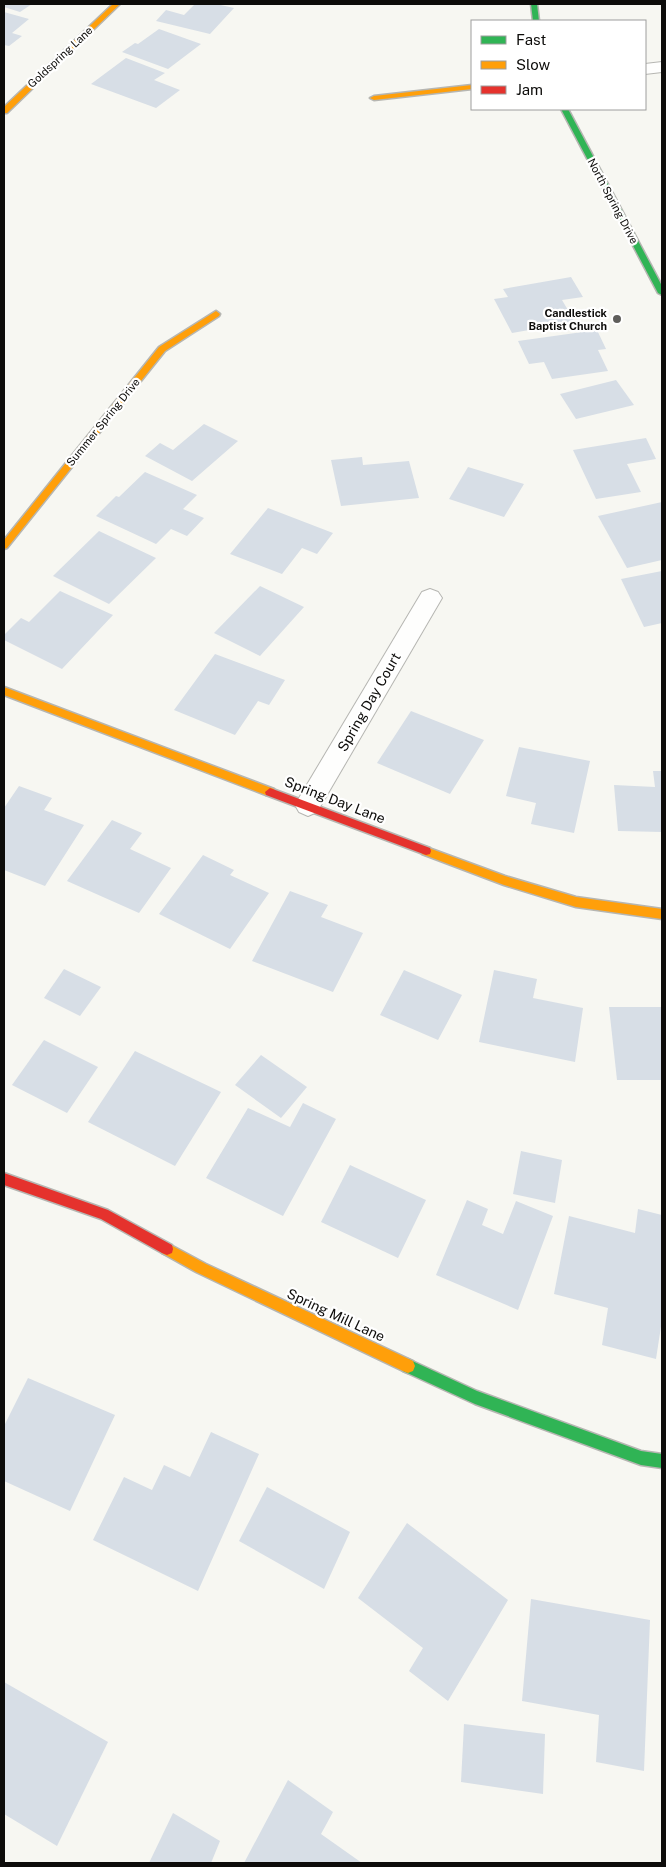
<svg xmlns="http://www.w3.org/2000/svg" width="666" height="1867" viewBox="0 0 666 1867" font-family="'Public Sans',sans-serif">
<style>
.building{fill:#d7dee6}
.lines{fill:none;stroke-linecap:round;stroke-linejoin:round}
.street-casing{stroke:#b6b6b2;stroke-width:2}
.fast-casing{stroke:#b6b6b2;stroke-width:3}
.slow-casing{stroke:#b6b6b2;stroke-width:3}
.jam-casing{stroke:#b6b6b2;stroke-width:3}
.street{fill:#fefefd;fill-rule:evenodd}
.fast{fill:#30b455;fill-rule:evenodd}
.slow{fill:#ff9f0a;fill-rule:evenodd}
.jam{fill:#e5322d;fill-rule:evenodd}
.poi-dot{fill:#5f5e5b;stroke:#fff;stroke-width:2}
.labels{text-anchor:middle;stroke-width:4.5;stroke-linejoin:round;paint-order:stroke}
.far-street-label{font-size:11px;fill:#0d0c0a;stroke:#fff}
.far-poi-label{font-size:11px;font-weight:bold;fill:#0d0c0a;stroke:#fff;text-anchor:end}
.street-label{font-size:14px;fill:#0d0c0a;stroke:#fff}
</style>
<rect width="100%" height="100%" fill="#f7f7f2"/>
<g class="building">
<polygon points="4,4 32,4 20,12 4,7"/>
<polygon points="195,4 216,4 234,8 210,34 156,21 166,10 184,15"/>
<polygon points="4,12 29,19 12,33 22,36 9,46 4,45"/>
<polygon points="159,29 201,44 168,69 122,52 135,43 138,44"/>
<polygon points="126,58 165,73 154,80 180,90 156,108 91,84"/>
<polygon points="571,277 583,297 562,300 575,322 512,333 494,299 508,297 503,289"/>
<polygon points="597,330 606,349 598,350 608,371 552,379 544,362 529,364 518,341"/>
<polygon points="616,380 634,405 576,419 560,394"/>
<polygon points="204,424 238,441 192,481 145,456 160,443 173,450"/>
<polygon points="646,438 656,459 627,464 641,492 596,499 573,450"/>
<polygon points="362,457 363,465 409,461 419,498 341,506 331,460"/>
<polygon points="468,467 524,484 504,517 449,499"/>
<polygon points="145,472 197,495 183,509 204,518 187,536 171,529 156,544 96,516 116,496 119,497"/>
<polygon points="662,502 662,560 627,568 598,516"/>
<polygon points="268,508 333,533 317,554 302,548 282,574 230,554"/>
<polygon points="99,531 156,558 109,604 53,576"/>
<polygon points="662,571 662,623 644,627 621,579"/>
<polygon points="260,586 304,607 260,656 214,633"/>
<polygon points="60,591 113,615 62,669 4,640 4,635 21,618 29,622"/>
<polygon points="215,654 285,680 269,705 258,701 235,735 174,710"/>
<polygon points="411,711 484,740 450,794 377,763"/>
<polygon points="519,747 590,761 574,833 531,824 536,803 506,796"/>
<polygon points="653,771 662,771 662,832 618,831 614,785 655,787"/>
<polygon points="19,786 52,798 44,810 84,825 45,886 4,870 4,808"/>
<polygon points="112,820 142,833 130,849 171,868 139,913 67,881"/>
<polygon points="203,855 234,870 230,875 269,893 230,949 159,914"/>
<polygon points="290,891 328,905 321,917 363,933 333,992 252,961"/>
<polygon points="64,969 101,987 80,1016 44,998"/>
<polygon points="404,970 462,995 438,1040 380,1015"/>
<polygon points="494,970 537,979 533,998 583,1008 575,1062 479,1042"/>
<polygon points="609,1007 662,1007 662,1080 617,1080"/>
<polygon points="44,1040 98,1067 67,1113 12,1085"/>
<polygon points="135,1051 221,1092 175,1166 88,1122"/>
<polygon points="261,1055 307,1087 281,1118 235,1085"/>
<polygon points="303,1103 336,1119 283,1216 206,1178 248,1108 290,1127"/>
<polygon points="521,1151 562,1160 555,1203 513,1194"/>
<polygon points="350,1165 426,1200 398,1258 321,1222"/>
<polygon points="467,1200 488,1209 482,1225 503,1234 516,1201 553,1216 518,1310 436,1275"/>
<polygon points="638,1209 662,1215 662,1320 656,1359 602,1345 608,1308 554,1294 569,1216 635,1233"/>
<polygon points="28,1378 115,1415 70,1511 4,1481 4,1426"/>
<polygon points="211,1432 259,1454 198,1591 93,1540 124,1477 152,1490 164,1465 190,1477"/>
<polygon points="267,1487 350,1532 324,1589 239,1541"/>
<polygon points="407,1523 508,1600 448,1701 409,1671 423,1648 358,1598"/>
<polygon points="531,1599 650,1620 644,1771 596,1762 599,1715 522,1701"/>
<polygon points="4,1682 108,1742 57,1846 4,1814"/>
<polygon points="464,1724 545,1734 543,1794 461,1782"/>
<polygon points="288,1780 333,1812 321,1834 362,1863 244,1863"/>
<polygon points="173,1813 220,1841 211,1863 149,1863"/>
</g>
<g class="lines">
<g class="street-casing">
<g id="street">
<polygon points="662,62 662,72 645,74 645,64"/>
<polygon points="430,589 438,592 442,598 317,812 308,816 299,812 295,805 299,798 422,592"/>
</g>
</g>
<g class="fast-casing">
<g id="fast">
<polygon points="531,4 537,4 539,21 533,21"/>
<polygon points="561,109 568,109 662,286 662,295 658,293"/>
<polygon points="408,1359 477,1391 641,1451 662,1454 662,1468 641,1465 475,1404 403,1371 401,1366 403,1361"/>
</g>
</g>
<g class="slow-casing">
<g id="slow">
<polygon points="113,4 120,4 7,113 4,113 4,107"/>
<polygon points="472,85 472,89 374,100 370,98 374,96"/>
<polygon points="216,311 220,314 219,316 165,351 7,548 4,549 4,540 159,347"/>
<polygon points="4,687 274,789 275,792 274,795 266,795 4,695"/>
<polygon points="426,847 505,876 576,897 662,909 662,919 576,907 504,885 422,854 421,851 422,848"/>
<polygon points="167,1243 206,1264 413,1361 415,1366 413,1371 408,1373 403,1371 196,1272 162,1253 161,1249 162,1245"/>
</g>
</g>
<g class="jam-casing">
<g id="jam">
<polygon points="270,788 430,848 431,851 430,854 426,855 266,795 265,792"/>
<polygon points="4,1173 108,1210 172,1245 173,1249 172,1253 167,1255 162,1253 101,1219 4,1185"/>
</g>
</g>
<use href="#street" class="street"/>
<use href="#fast" class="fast"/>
<use href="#slow" class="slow"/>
<use href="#jam" class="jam"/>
</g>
<circle class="poi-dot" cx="617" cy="319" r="5"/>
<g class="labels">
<g class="far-street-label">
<text transform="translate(60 57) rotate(-43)" y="4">Goldspring Lane</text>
<text transform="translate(613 201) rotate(62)" y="4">North Spring Drive</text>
<text transform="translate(103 422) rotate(-51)" y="4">Summer Spring Drive</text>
</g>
<g class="far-poi-label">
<text x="607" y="317">Candlestick<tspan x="607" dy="13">Baptist Church</tspan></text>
</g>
<g class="street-label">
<text transform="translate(369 702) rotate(-60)" y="5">Spring Day Court</text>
<text transform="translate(335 800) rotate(21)" y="5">Spring Day Lane</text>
<text transform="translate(336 1315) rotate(25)" y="5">Spring Mill Lane</text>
</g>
</g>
<rect width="666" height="1867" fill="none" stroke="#0d0c0a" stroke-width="10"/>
<rect x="471" y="20" width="175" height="90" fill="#ffffff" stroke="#9e9e9d"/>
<rect x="481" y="36" width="25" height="8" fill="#30b455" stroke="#9e9e9d"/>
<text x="516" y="45" font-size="15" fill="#0d0c0a">Fast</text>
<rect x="481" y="61" width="25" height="8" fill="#ff9f0a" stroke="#9e9e9d"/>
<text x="516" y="70" font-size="15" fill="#0d0c0a">Slow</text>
<rect x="481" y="86" width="25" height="8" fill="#e5322d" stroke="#9e9e9d"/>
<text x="516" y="95" font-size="15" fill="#0d0c0a">Jam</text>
</svg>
